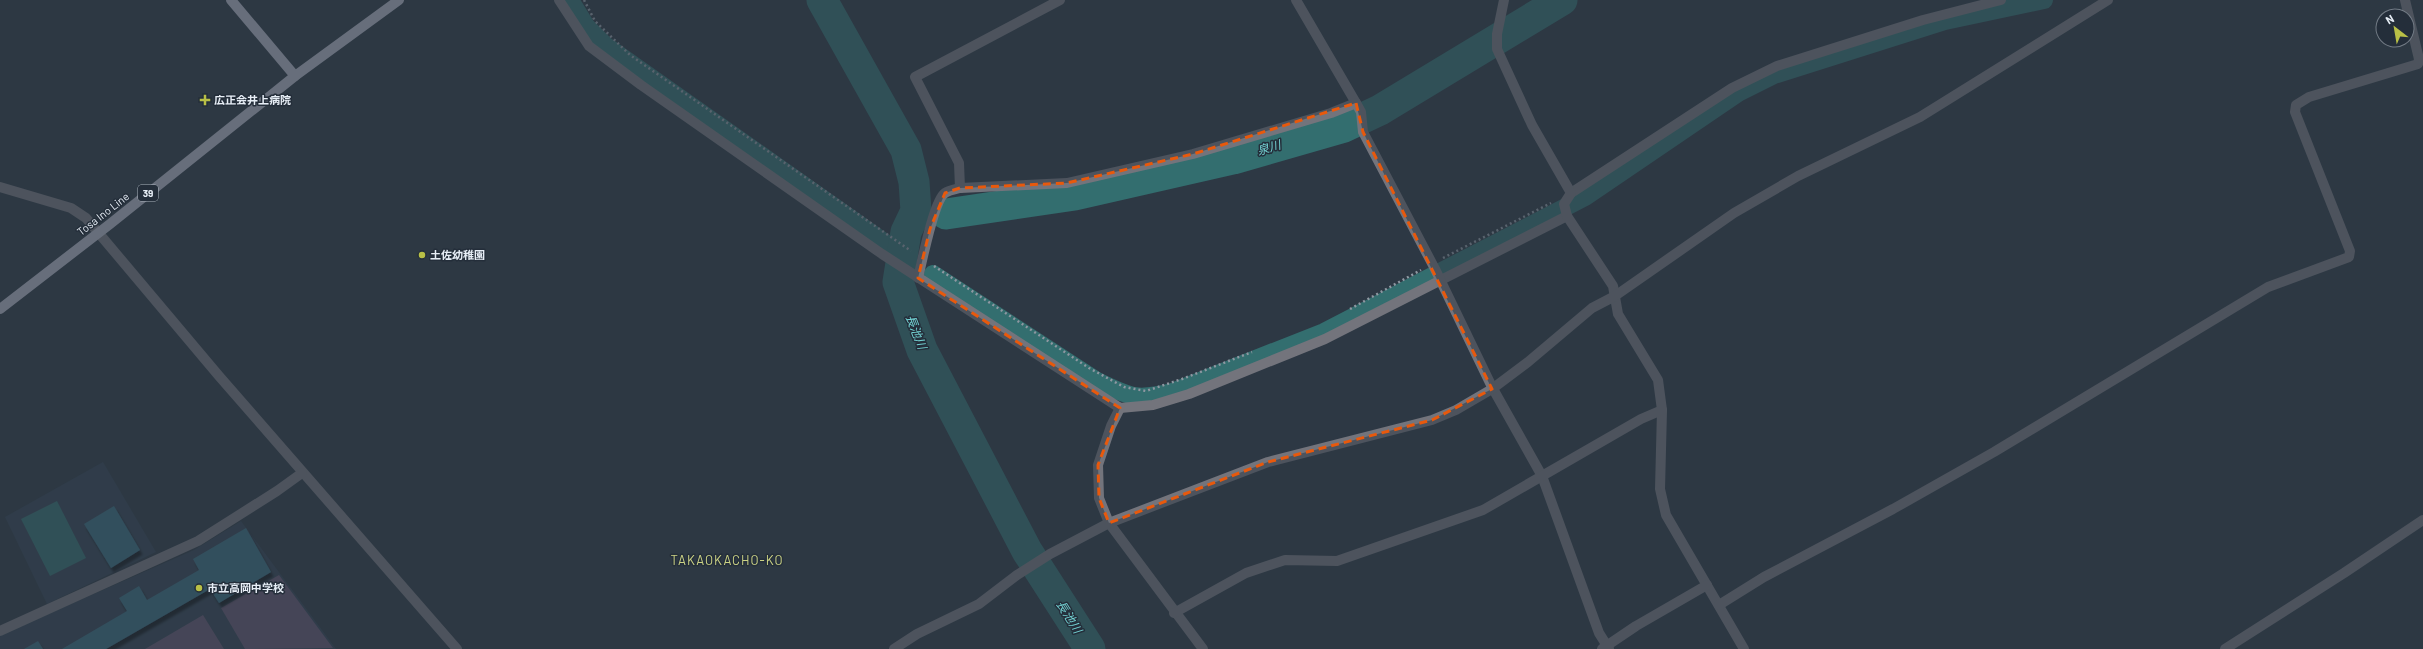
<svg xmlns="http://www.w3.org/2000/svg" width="2423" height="649" viewBox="0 0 2423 649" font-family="Barlow,'Noto Sans JP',sans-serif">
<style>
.built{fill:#334252}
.green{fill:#63556f}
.water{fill:#336e6f}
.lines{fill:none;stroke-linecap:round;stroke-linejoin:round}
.canal{stroke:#336e6f;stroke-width:18}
.river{stroke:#336e6f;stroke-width:31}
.building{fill:#396a7d;filter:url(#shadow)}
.path{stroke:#8f98a2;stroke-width:2.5;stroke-dasharray:2 3;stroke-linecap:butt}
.street{stroke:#73747c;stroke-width:10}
.primary{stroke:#aeb0bf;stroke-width:10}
.marked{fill:none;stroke:#e8590c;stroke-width:3;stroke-dasharray:8 5;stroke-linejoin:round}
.poi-dot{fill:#b9c046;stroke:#242e3a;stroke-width:1.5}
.labels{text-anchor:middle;stroke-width:3;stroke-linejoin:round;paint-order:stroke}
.shield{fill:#242e3a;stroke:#acb4be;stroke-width:1}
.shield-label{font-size:10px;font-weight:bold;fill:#e7eef6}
.poi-label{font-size:11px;font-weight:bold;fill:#e7eef6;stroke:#242e3a;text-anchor:start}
.street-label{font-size:11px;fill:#e7eef6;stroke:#242e3a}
.water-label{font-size:12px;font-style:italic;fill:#73d3d4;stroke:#242e3a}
.quarter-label{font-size:13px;letter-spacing:1px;fill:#ccd385;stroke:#242e3a}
</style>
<defs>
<filter id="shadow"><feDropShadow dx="2.5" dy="4.5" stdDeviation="1" flood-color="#0009"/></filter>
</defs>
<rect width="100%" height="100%" fill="#2d3844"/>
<g class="built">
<polygon points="103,462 156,552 47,604 5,517"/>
<polygon points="241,521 336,649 0,649 0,635 194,550"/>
</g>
<g class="green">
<polygon points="279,575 333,648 245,649 221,608"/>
<polygon points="203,615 224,649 145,649"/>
</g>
<polygon class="water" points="57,501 86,558 50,576 21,519"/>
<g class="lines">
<g class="canal">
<polyline points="570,0 586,26 605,45 908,259"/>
<path d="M933 274 1097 381C1131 397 1135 401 1172 392L1324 332 1585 197 1738 93 1774 75 1945 21 2044 0"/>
</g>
<g class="river">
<polyline points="822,0 906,150 914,182 916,211 906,232 898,282 922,350 1027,551 1090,649"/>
<polyline points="946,214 1075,195 1233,159 1344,127 1380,110 1562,0"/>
</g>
</g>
<g class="building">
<polygon points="114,506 140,550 111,568 84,524"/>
<polygon points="246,528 271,572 219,603 210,589 106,649 62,649 127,611 119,598 139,586 147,600 199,570 193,559"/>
<polygon points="38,641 43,649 24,649"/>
</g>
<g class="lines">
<g class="path">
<polyline points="584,0 595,21 630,55 911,251"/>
<polyline points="1443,258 1551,203"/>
<polyline points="934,266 1089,368 1124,387 1146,391 1182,379 1252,352"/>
<polyline points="1350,309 1421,270"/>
</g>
<g class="street">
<polyline points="559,0 589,46 641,85 882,254 1120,408 1153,405 1189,394 1325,339 1567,216"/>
<polyline points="1296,0 1356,103 1361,112 1363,132 1435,269 1492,387 1542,476 1599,633 1609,649"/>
<polyline points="0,187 71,208 86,218 219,376 457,649"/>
<polyline points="960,188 959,163 915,77 1060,0"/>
<polyline points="1571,193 1732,88 1777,66 1923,20 2001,0"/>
<path d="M918 278C922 262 934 200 945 193 949 190 956 189 960 188L1067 183 1193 154 1331 113 1356 103"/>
<polyline points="1120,408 1111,426 1098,465 1099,498 1109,523 1203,649"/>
<polyline points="1662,410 1660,489 1666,515 1744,649"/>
<polyline points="1719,605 1764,577 1893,509 1994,452 2268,287 2349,257 2350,251 2295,112 2296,105 2309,97 2418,64 2419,59 2405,0"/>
<polyline points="1174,613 1246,573 1285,560 1337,561 1483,510 1641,419 1662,410 1658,380 1618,314 1613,286 1567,216 1564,204 1571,193 1532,125 1497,49 1497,34 1504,0"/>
<polyline points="0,631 198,541 277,491 302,473"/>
<polyline points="894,649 917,634 979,604 1017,575 1050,554 1109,523 1268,462 1432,420 1456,410 1492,389 1528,362 1592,308 1615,296 1734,213 1798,176 1920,117 2108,0"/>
<polyline points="1602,649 1636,626 1707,585"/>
<polyline points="2225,649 2344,573 2423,520"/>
</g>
<g class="primary">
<polyline points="231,0 295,76"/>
<polyline points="0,309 110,224 295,76 399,0"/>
</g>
</g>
<path d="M0 0H2423V649H0ZM1356 103 1363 132 1492 389 1432 420 1268 462 1109 523 1099 498 1098 465 1120 408 918 278 930 229 945 193 960 188 1067 183 1193 154Z" fill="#2d3844" fill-opacity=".55" fill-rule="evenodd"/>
<path class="marked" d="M1356 103 1363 132 1492 389 1432 420 1268 462 1109 523 1099 498 1098 465 1120 408 918 278 930 229 945 193 960 188 1067 183 1193 154Z"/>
<g class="poi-dot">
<path d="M203 94h4v4h4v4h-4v4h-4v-4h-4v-4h4z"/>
<circle cx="422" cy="255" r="4"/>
<circle cx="199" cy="588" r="4"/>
</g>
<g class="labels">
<rect class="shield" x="138" y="185" width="20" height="16" rx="3"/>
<g class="shield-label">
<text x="148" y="197">39</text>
</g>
<g class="poi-label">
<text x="214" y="104">広正会井上病院</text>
<text x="430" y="259">土佐幼稚園</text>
<text x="207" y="592">市立高岡中学校</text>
</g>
<g class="street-label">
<text transform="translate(103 214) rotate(-38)" y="4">Tosa Ino Line</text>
</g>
<g class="water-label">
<text transform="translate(1269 148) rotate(-16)" y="4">泉川</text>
<text transform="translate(916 332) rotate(69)" y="4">長池川</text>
<text transform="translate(1069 617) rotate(58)" y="4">長池川</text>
</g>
<g class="quarter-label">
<text x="727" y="565">TAKAOKACHO-KO</text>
</g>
</g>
<g transform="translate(2395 28) rotate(329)"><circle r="19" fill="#242e3a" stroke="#727b85"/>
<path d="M0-3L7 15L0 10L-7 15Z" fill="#b9c046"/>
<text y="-6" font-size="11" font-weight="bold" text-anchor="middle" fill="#e7eef6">N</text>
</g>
</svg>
